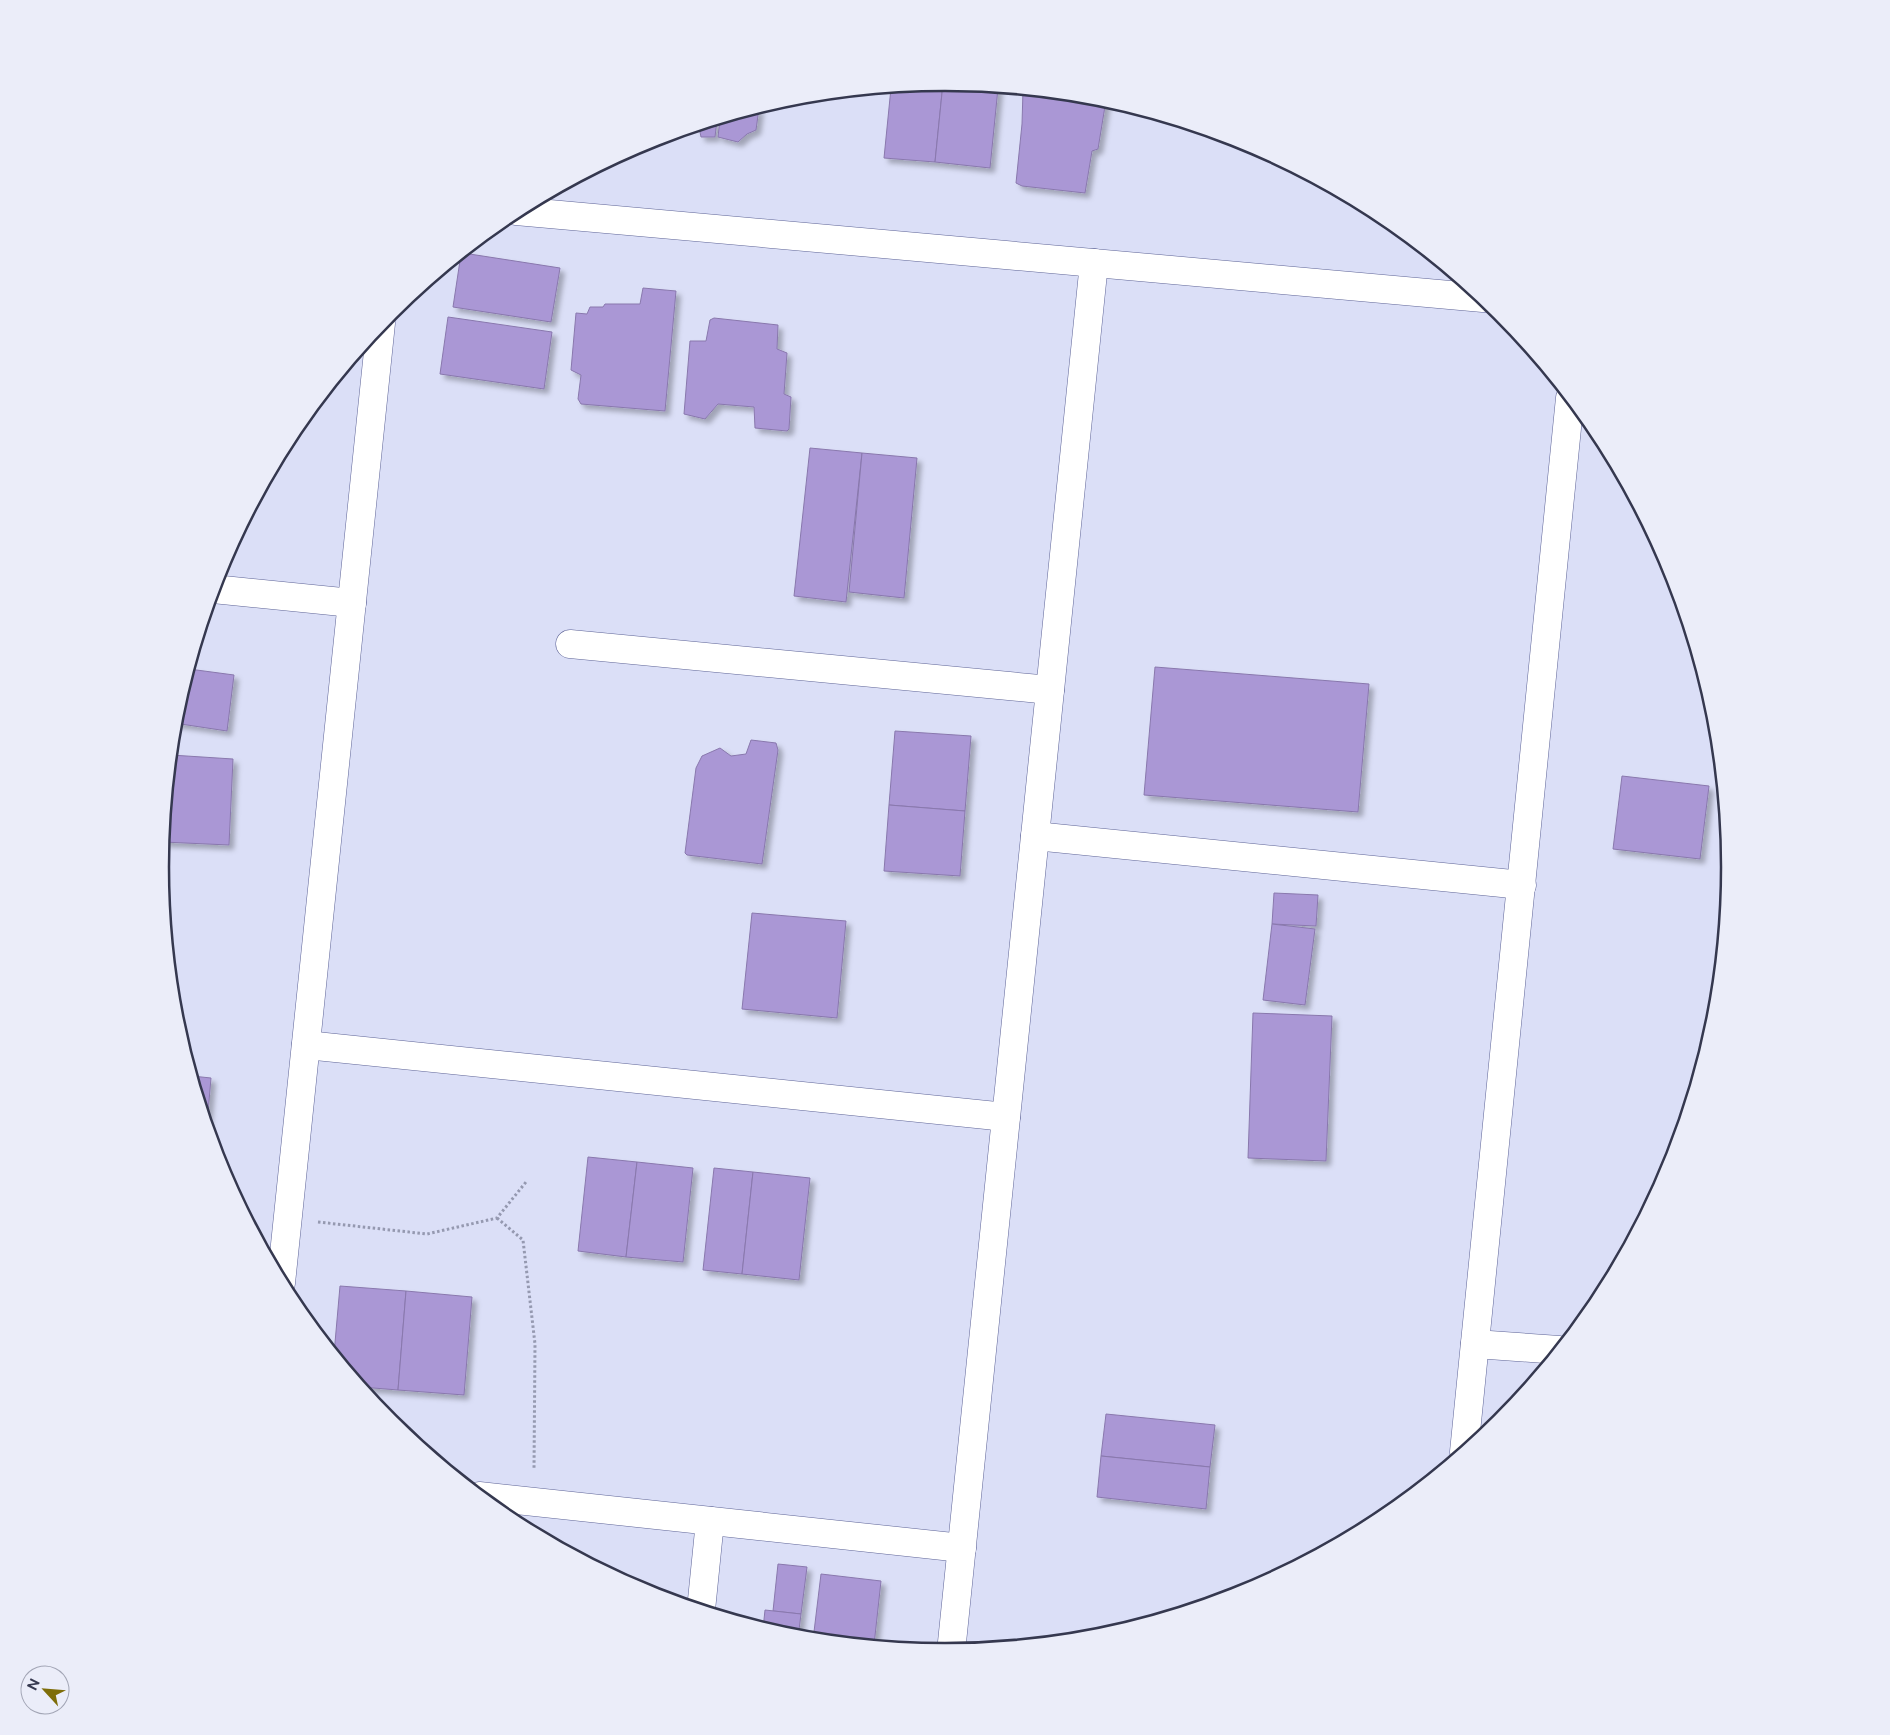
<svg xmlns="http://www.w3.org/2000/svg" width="1890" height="1735" viewBox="0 0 1890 1735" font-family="'Public Sans',sans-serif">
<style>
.building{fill:#aa97d5;stroke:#8978ad;filter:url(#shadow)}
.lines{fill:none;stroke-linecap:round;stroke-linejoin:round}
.minor-casing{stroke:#5e6497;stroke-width:29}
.tertiary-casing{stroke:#5e6497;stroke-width:29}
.path{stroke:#9599b0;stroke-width:3;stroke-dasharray:2.5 2.5;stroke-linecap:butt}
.minor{stroke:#fff;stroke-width:28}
.tertiary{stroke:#fff;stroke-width:28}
.rim{fill:none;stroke:#35384f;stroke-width:2.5}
</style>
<defs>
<filter id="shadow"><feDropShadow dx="4.5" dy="4.5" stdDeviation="2.5" flood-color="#0004"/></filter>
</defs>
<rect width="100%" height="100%" fill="#dbdff7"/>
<g class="building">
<polygon points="943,83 935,162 884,158 891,88"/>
<polygon points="943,83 998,88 990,168 935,162"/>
<polygon points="1023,90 1098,98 1106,100 1098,149 1092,151 1085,193 1022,186 1016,183 1022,124"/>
<polygon points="759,108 756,130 747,134 738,142 718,137 720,119"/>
<polygon points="717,120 715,137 701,137 699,127 695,127"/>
<polygon points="463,253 560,268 551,322 453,307 461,254"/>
<polygon points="643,288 676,291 665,411 581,404 578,399 581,375 571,370 576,313 587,314 590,307 603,307 605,304 640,304"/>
<polygon points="448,317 552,332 544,389 440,374"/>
<polygon points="714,318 778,325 777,349 787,353 784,394 791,397 789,429 787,431 755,428 754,407 718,404 705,419 684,414 690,341 706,341 710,320"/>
<polygon points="810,448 862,453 846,602 794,596"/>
<polygon points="862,453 917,458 904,598 849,592"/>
<polygon points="1155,667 1369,684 1358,812 1144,795"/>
<polygon points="189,669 234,675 227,731 174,723 175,714"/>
<polygon points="895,731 971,736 965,811 889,805"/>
<polygon points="751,740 776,743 778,750 762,864 687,855 685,853 696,768 702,756 720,748 731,756 746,754"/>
<polygon points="171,755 233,759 229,845 163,842"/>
<polygon points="1622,776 1709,786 1700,859 1613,849"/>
<polygon points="889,805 965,811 960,876 884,871"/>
<polygon points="1274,893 1318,895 1316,926 1272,924"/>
<polygon points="752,913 846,921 837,1018 742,1009"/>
<polygon points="1272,924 1315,929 1305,1005 1263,1000"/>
<polygon points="1253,1013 1332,1016 1326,1161 1248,1158"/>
<polygon points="192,1076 211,1078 207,1124"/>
<polygon points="588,1157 637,1162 626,1257 578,1251"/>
<polygon points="637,1162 693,1168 683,1262 626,1257"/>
<polygon points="714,1168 753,1172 742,1274 703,1270"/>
<polygon points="753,1172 810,1178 799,1280 742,1274"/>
<polygon points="340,1286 406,1291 398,1390 361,1387 334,1354"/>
<polygon points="406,1291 472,1297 464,1395 398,1390"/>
<polygon points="1106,1414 1215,1425 1210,1467 1101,1456"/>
<polygon points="1101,1456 1210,1467 1206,1509 1097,1497"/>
<polygon points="778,1564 807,1567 801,1614 773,1611"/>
<polygon points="821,1574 881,1581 874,1645 813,1640"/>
<polygon points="765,1610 801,1614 798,1638 763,1629"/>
</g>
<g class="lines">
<g class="minor-casing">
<g id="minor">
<polyline points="516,211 1483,298"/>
<polyline points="213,589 352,603"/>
<polyline points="570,644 1050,690"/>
<polyline points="1035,836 1522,885"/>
<polyline points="306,1045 1006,1117"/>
<polyline points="281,1283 381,323"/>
<polyline points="1475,1344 1559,1350"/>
<polyline points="479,1496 962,1548"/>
<polyline points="701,1610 710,1521"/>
<polyline points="951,1652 1094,263"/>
</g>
</g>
<g class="tertiary-casing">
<polyline id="tertiary" points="1464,1452 1570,398"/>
</g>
<g class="path">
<polyline points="497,1218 523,1240 535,1344 534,1470"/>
<polyline points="318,1222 427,1234 497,1218 526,1182"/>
</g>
<use href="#minor" class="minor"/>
<use href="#tertiary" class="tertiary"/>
</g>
<path d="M0 0H1890V1735H0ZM169 867a776 776 0 1 1 1552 0a776 776 0 1 1-1552 0Z" fill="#ebedf9" fill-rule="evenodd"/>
<path class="rim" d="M169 867a776 776 0 1 1 1552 0a776 776 0 1 1-1552 0Z"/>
<g transform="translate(45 1690) rotate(296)"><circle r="24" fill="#ebedf9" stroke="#a2a5b5"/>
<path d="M0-4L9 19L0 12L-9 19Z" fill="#7e6d09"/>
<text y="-8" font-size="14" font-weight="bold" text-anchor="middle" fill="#35384f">N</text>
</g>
</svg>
